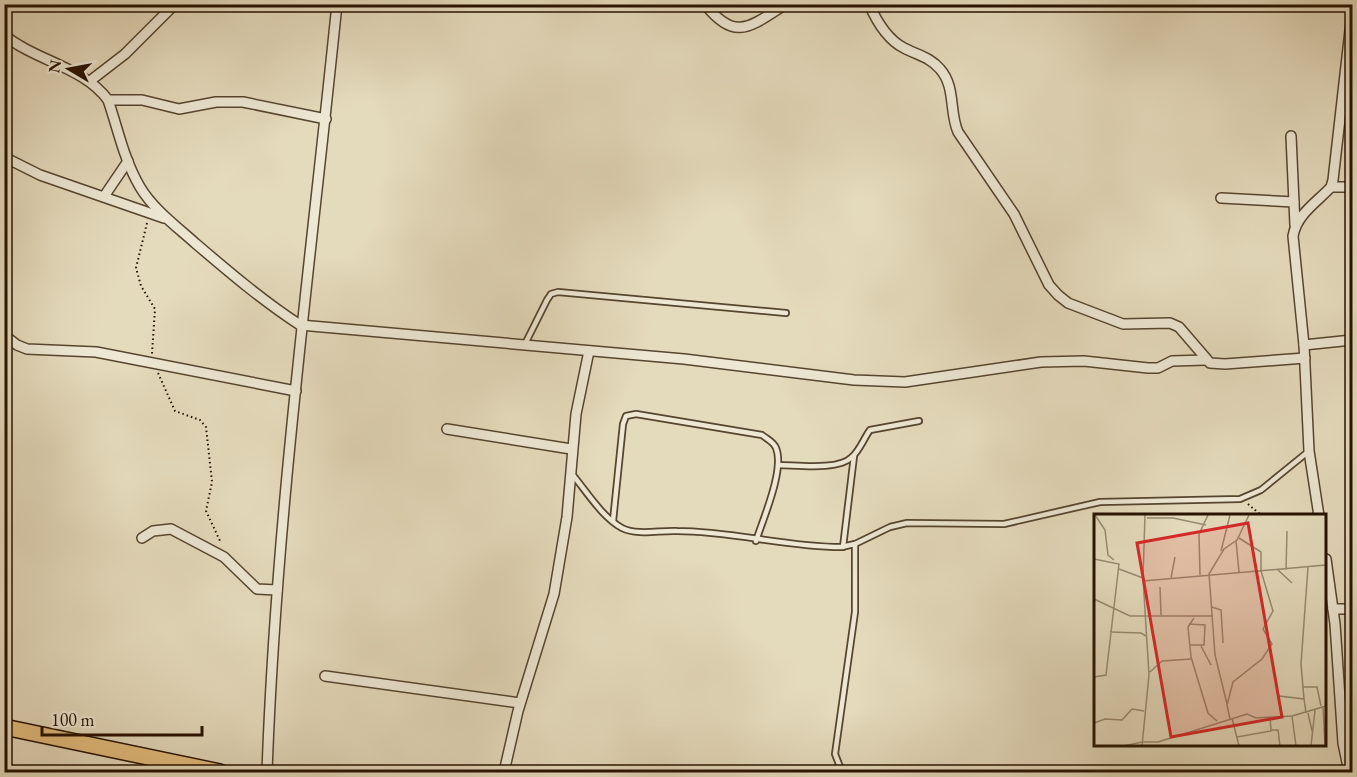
<svg xmlns="http://www.w3.org/2000/svg" width="1357" height="777" viewBox="0 0 1357 777" font-family="'EB Garamond',serif">
<style>
.lines{fill:none;stroke-linecap:round;stroke-linejoin:round}
.service-casing{stroke:#56452f;stroke-width:8}
.minor-casing{stroke:#56452f;stroke-width:12}
.trunk-casing{stroke:#271300;stroke-width:18}
.path{stroke:#271300;stroke-width:2;stroke-dasharray:1.5 3;stroke-linecap:butt}
.service{stroke:#ede7d3;stroke-width:4.5}
.minor{stroke:#ede7d3;stroke-width:9}
.trunk{stroke:#e2bd7e;stroke-width:15}
.inset-road{fill:none;stroke:#988a71;stroke-width:1.5}
.view{fill:#d62828;fill-opacity:0.15;stroke:#d62828;stroke-width:3}
.inset-edge{fill:none;stroke:#271300;stroke-width:3}
</style>
<rect width="100%" height="100%" fill="#e4dabc"/>
<filter id="stains"><feTurbulence type="fractalNoise" baseFrequency=".00333" numOctaves="4"/><feColorMatrix values="0 0 0 0 .2 0 0 0 0 .09 0 0 0 0 .02 0 0 0 .5 -.17"/></filter>
<radialGradient id="worn" r=".72"><stop offset=".6" stop-color="#630" stop-opacity="0"/><stop offset="1" stop-color="#630" stop-opacity=".3"/></radialGradient>
<g class="lines">
<g class="service-casing">
<g id="service">
<polyline points="524,346 547,300 551,294 558,292 786,313"/>
<path d="M778 465C796 465 838 471 852 457 860 450 864 438 870 430L919 421"/>
<path d="M572 474C587 492 602 517 622 528 638 536 660 530 677 531 732 531 786 547 841 547L855 544 890 527 907 523 1004 524 1100 502 1240 499 1261 490 1309 451"/>
<path d="M613 521 623 424 626 416 636 414 762 435C767 439 774 442 776 448 785 469 763 519 756 541"/>
<polyline points="843,547 854,456"/>
<polyline points="842,772 835,754 855,612 855,544"/>
</g>
</g>
<g class="minor-casing">
<g id="minor">
<path d="M705 4C735 43 751 26 786 4"/>
<path d="M869 4C876 20 888 40 904 48 917 55 930 57 940 69 956 87 949 112 958 132L1014 214 1049 285 1058 295 1068 303 1123 324 1170 323 1179 327 1210 363 1225 364 1305 358"/>
<path d="M4 35C36 61 84 67 108 100 118 129 124 160 140 187 153 209 176 226 195 243 229 272 263 301 300 325L684 359 854 380 905 382 1041 362 1084 361 1148 368H1158L1172 361 1206 360"/>
<polyline points="90,81 125,54 175,4"/>
<polyline points="108,100 142,100 179,109 216,102 243,102 326,119"/>
<polyline points="1291,136 1295,225"/>
<polyline points="4,157 40,175 164,218"/>
<polyline points="1331,187 1352,187"/>
<polyline points="105,195 128,161"/>
<polyline points="1221,198 1294,202"/>
<polyline points="4,335 17,345 27,349 96,352 296,391"/>
<polyline points="1304,345 1352,340"/>
<polyline points="447,429 571,449"/>
<path d="M1319 516 1309 451 1304 345 1293 236C1297 214 1316 203 1331 187L1333 180 1352 13"/>
<polyline points="142,538 153,531 171,529 224,557 257,589 277,590"/>
<polyline points="1326,559 1335,624 1343,743 1349,772"/>
<polyline points="1333,609 1352,609"/>
<polyline points="325,676 520,703"/>
<path d="M267 772C276 515 311 260 337 4"/>
<polyline points="504,772 518,711 554,594 567,517 576,414 589,351"/>
</g>
</g>
<g class="trunk-casing">
<polyline id="trunk" points="4,727 220,772"/>
</g>
<g class="path">
<polyline points="147,223 136,268 141,286 155,309 152,354"/>
<polyline points="158,373 175,411 200,420 206,427 212,482 206,511 221,543"/>
<polyline points="1248,504 1262,516"/>
</g>
<use href="#service" class="service"/>
<use href="#minor" class="minor"/>
<use href="#trunk" class="trunk"/>
</g>
<g transform="translate(1094 514)">
<rect width="232" height="232" fill="#e4dabc"/>
<path class="inset-road" d="M1 1 11 16 14 41 20 46M53 4H79L112 11M142 27 145 58M127 37 136 1M0 45 25 50 12 161 0 163M25 55 49 64M184 56 198 69M192 56 193 17M106 61 105 20 114 1M77 64 81 43M49 67 232 51M66 73 67 101M0 85 36 102H119M118 93 127 96 129 129M100 104 94 113 97 143 114 199 123 207M95 110 111 111 110 131H96M16 118 47 119 52 122M107 132 117 151M56 158 68 147 98 145M209 173H223L227 192M185 182 210 185 212 199M210 185 207 150 214 53M133 190 121 141 115 60 130 35 143 26 155 1M229 192 231 232M214 199 218 217M198 202 202 232M138 204 145 232M136 205 133 191 139 168 168 145 178 130 169 115 179 97 167 57V38L145 24M0 209 11 205 28 206 38 195 50 197M177 216H184L186 232M143 223 177 217 176 203M48 228H64L153 200 162 204 198 202 232 192M30 232 48 228M48 232 55 161 49 64 51 1M217 232 221 196"/>
<path class="view" d="M154 9 188 203 77 223 43 29Z"/>
<rect width="232" height="232" class="inset-edge"/>
</g>
<rect width="1357" height="777" fill="none" stroke="#e4dabc" stroke-width="24"/>
<rect x="6" y="6" width="1345" height="765" fill="none" stroke="#271300" stroke-width="3"/>
<rect x="12" y="12" width="1333" height="753" fill="none" stroke="#271300" stroke-width="1.5"/>
<g transform="translate(69 69) rotate(280)" stroke="#ede7d3" stroke-width="4.5" paint-order="stroke">
<path d="M0-4.5L10 22L0 15L-10 22Z" fill="#271300"/>
<text y="-9" font-size="16" font-weight="bold" text-anchor="middle" fill="#271300">N</text>
</g>
<path d="M42 726v9h160v-9" fill="none" stroke="#271300" stroke-width="3"/>
<text x="51" y="726" font-size="18" fill="#271300" stroke="#ede7d3" stroke-width="4.5" paint-order="stroke">100 m</text>
<rect width="100%" height="100%" filter="url(#stains)"/>
<rect width="100%" height="100%" fill="url(#worn)"/>
</svg>
